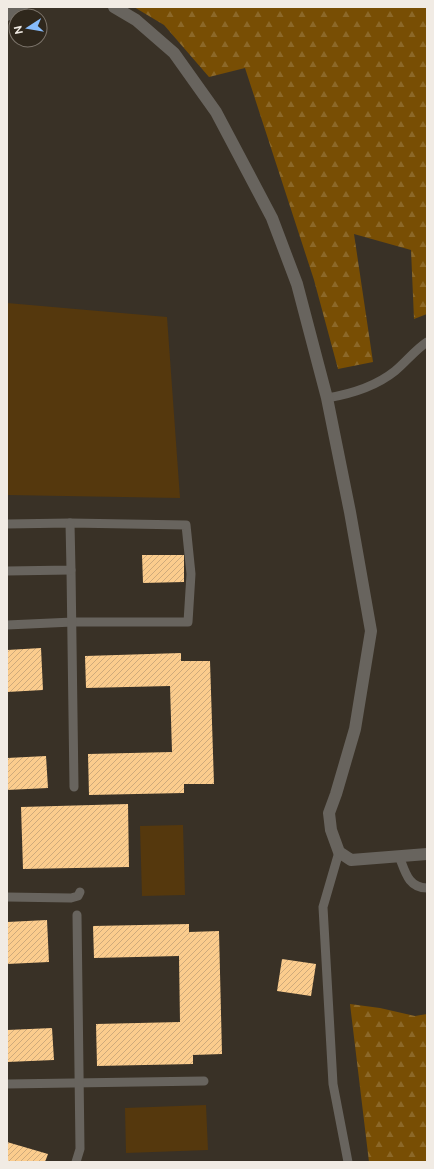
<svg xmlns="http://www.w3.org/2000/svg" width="434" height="1169" viewBox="0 0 434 1169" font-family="Raleway,sans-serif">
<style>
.forest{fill:url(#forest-firs)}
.green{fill:#55380d}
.building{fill:url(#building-hatch)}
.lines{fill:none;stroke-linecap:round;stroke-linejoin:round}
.lane{stroke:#68645e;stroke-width:9}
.street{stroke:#68645e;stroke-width:12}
</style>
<defs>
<pattern id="forest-firs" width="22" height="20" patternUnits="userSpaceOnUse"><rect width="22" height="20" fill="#784e04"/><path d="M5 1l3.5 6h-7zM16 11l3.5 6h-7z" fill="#8c6828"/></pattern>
<pattern id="building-hatch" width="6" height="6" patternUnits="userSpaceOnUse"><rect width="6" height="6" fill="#fbcc8d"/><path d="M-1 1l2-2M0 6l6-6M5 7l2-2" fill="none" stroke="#ceaa7b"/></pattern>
</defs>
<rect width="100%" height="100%" fill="#393126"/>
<g class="forest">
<polygon points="134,7 427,7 427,314 414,319 411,250 354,234 373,362 338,369 314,280 245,68 209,77 164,25"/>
<polygon points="350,1004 380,1008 415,1016 427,1014 427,1162 369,1162"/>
</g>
<g class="green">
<polygon points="7,303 167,317 180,498 7,495"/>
<polygon points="183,825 185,895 142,896 140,826"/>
<polygon points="206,1105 208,1150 126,1153 125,1108"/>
</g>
<g class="building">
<polygon points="142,555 184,555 184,582 143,583"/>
<polygon points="41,648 43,690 7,692 7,650"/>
<polygon points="181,653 181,661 210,661 214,784 184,784 184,793 89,795 88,754 172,752 170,686 86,688 85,656"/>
<polygon points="46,756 48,788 7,790 7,758"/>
<polygon points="128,804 129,867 23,869 21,807"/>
<polygon points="47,920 49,962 7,964 7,922"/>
<polygon points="189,924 189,932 219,931 222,1054 193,1055 193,1064 97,1066 96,1024 180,1022 179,956 94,958 93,926"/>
<polygon points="282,959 316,964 311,996 277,991"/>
<polygon points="52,1028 54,1060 7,1062 7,1030"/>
<polygon points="7,1142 48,1154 45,1162 7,1162"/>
</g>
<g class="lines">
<g class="lane">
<path d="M327 398C351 394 375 387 395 371 406 362 415 350 427 342"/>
<polyline points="7,524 70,523 186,525 191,574 188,622 73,622 7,625"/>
<polyline points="71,570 74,787"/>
<polyline points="7,571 71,570 70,523"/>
<polyline points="339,852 323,907 333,1084 348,1162"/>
<path d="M399 856C405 871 408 888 427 888"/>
<polyline points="7,897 71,898 78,896 80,892"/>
<polyline points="7,1084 204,1081"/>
<polyline points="76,1162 80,1149 77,915"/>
</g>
<g class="street">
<polyline points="114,7 136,20 174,53 216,112 272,218 297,284 327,398 350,512 371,631 355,729 336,794 329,813 331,830 339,852 351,860 427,854"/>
<polyline points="7,15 22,7"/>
</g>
</g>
<rect width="434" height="1169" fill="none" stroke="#f1ebe4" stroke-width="16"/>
<g transform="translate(28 28) rotate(258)"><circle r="19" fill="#2f271c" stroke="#7d756c"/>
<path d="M0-3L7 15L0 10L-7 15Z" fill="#86bbfb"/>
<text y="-6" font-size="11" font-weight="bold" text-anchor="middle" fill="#f1ebe4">N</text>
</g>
</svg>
